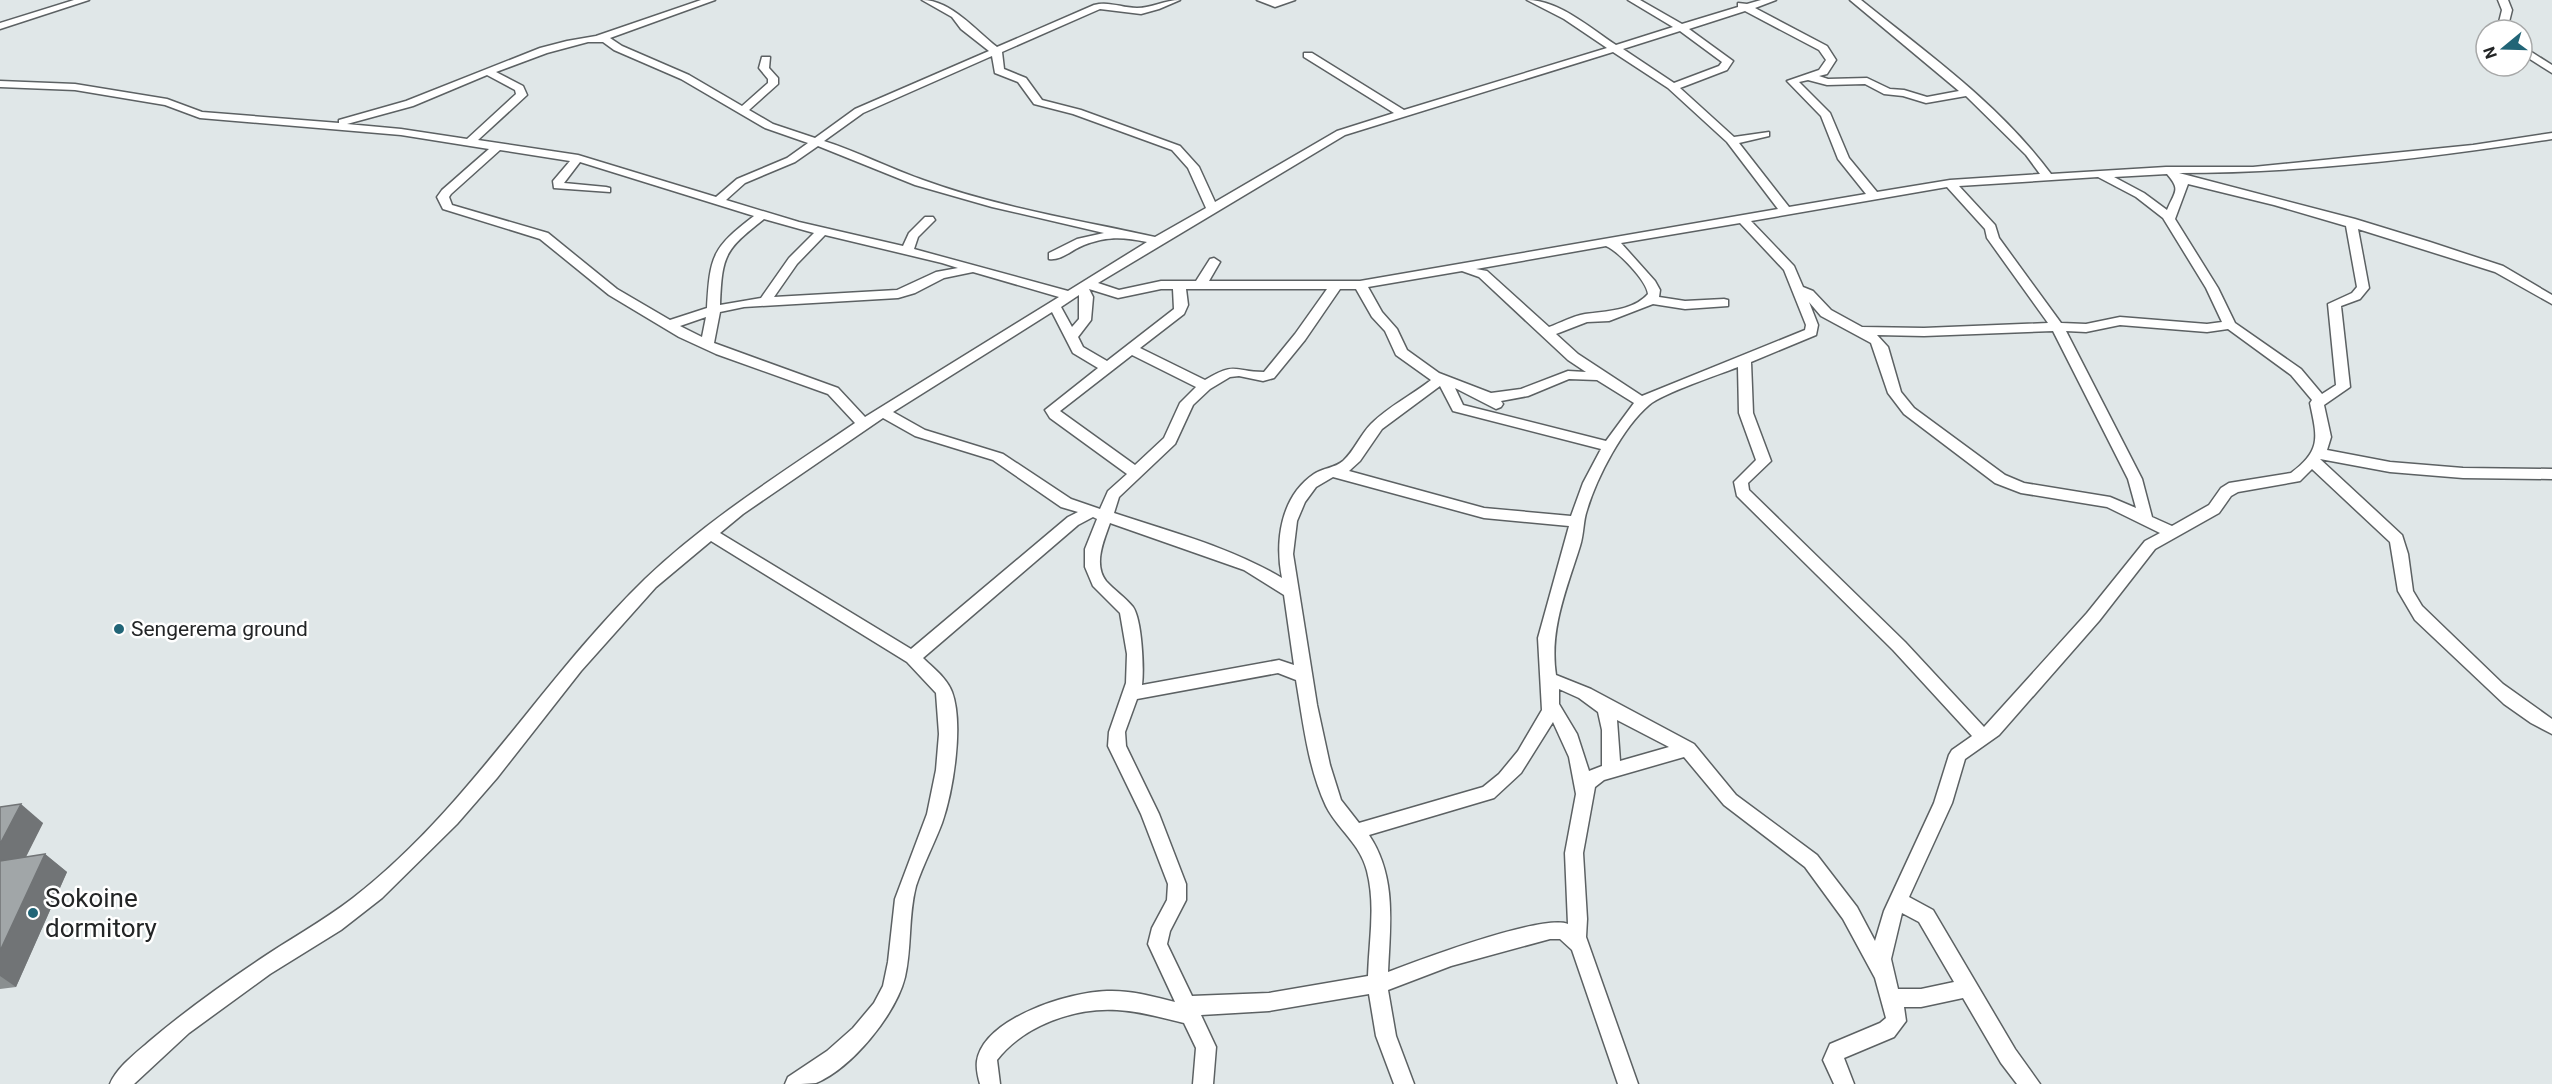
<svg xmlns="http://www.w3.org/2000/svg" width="2552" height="1084" viewBox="0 0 2552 1084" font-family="Roboto,sans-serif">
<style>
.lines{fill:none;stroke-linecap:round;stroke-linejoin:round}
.minor-casing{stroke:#5c6163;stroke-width:3}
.minor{fill:#fff;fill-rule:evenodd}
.wall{fill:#8a8f90}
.shaded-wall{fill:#717476}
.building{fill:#a1a6a8;stroke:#717476;stroke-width:1.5}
.poi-dot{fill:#216577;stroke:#fff;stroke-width:2}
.labels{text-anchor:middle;stroke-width:5;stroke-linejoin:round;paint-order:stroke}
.poi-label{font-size:21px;fill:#232526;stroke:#fff;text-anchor:start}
.near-poi-label{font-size:26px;fill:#232526;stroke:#fff;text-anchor:start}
</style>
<rect width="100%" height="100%" fill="#e0e7e8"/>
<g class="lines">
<g class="minor-casing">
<g id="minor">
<polygon points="74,0 89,0 0,29 0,23"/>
<path d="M701 0H715L610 38 622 46 689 75 742 106 768 83V79L759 68 762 57H770L769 68 778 78V84L749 110 773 124 815 138 855 109 989 51 961 29 952 17 922 0C951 0 975 30 997 47L1094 5C1109 1 1122 8 1137 8 1152 8 1165 0 1180 0L1159 9 1141 14 1100 9 1002 52 1004 69 1026 78 1042 100 1081 110 1180 146 1199 167 1215 202 1337 131 1394 113 1304 57V53H1312L1404 110 1607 48 1564 19 1527 0C1559 0 1590 28 1616 45L1673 27 1628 0H1640L1682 24 1738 7V3L1747 4 1761 0H1776L1755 8 1827 46 1836 60 1827 74 1819 76 1828 79 1867 78 1890 89 1904 90 1927 97 1959 91 1850 0H1861C1928 54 1999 104 2051 174L2166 167H2253L2473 145 2552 133V139C2429 158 2304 173 2179 173L2355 219 2430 242 2503 266 2552 295V304L2495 272 2358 229 2369 288 2360 299 2341 306 2350 387 2324 405 2331 437 2327 450 2390 462 2463 468 2552 469V479L2463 478 2390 472 2320 459 2402 535 2408 554 2413 591 2422 606 2503 684 2552 719V734L2531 723 2504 704 2415 620 2398 591 2390 542 2312 469 2300 481 2238 492 2231 496 2219 513 2155 549 2099 621 1999 735 1965 759 1952 803 1909 897 1933 910 2015 1049 2040 1084H2017L2001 1063 1963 998 1921 1007H1904L1906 1021 1894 1037 1844 1058 1854 1084H1834L1823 1060 1830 1044 1880 1023 1886 1018 1875 978 1843 919 1805 867 1724 805 1684 757 1604 780 1595 787 1583 853 1587 919 1586 937 1638 1084H1618L1572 950 1560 939H1550L1451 966 1388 990 1396 1036 1414 1084H1394L1376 1036 1369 994 1269 1011 1201 1015 1216 1047 1213 1084H1193L1196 1048 1184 1023C1162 1018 1140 1011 1117 1010 1075 1007 1023 1026 997 1060L1000 1084H980C978 1077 976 1069 977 1061 984 1018 1069 992 1107 991 1130 990 1152 996 1175 1002L1148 944 1152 928 1167 900 1168 884 1141 814 1108 746 1109 732 1126 683 1127 654 1120 613 1093 586 1085 567V549L1097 519 1093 517 1078 525 923 658C933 668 947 678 952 692 964 724 953 792 942 823 934 844 923 865 916 886 908 916 912 947 905 977 896 1014 852 1068 816 1083 808 1084 794 1084 785 1084L788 1077 827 1051 853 1028 874 1003 883 986 888 962 895 899 927 814 936 770 939 734 936 693 907 662 711 541 656 587 581 671 497 778 457 824 382 898 341 930 270 974 189 1033 134 1084H110C117 1067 137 1052 151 1040 184 1012 220 986 256 962 288 940 322 922 353 898 468 809 541 680 645 579 708 519 783 472 855 423L828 394 716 354 679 337 609 295 540 239 443 209 437 197 442 190 489 149 401 135 200 118 165 105 75 90 0 87V81L75 84 167 99 202 112 339 123V120L406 101 540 48 567 41 596 36ZM1745 11 1819 50 1826 60 1819 70 1787 81 1821 116 1838 159 1866 194 1789 207 1739 143 1769 136V132L1734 137 1680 88 1727 70 1733 61 1689 29ZM1680 31 1722 62 1719 66 1674 83 1623 49ZM588 42H603L614 50 681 79 765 128 808 143 787 158 737 179 716 197 578 155 478 140 527 95 523 86 496 72 547 53ZM1613 52 1668 88 1727 142 1778 209 1360 281H1209L1220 262 1214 258 1210 259 1196 281H1161L1119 290 1098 283 1345 135ZM992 56 995 73 1018 82 1034 104 1073 114 1172 150 1188 168 1206 208 1155 237C1078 220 997 207 923 180 889 168 858 152 824 141L863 113ZM487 75 515 90 516 94 467 139 401 129 347 124 413 106ZM1808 80 1827 85 1865 84 1884 94 1903 96 1926 103 1966 96 2026 155 2040 174 1950 180 1877 192 1849 158 1830 113 1799 82ZM818 146 915 185 992 207 1104 233 1077 239 1049 253V259C1061 261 1073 249 1084 245 1108 236 1123 237 1147 242L1068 291 914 249 918 237 935 220 933 217H925L909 233 903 246 799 222 726 200 745 183 795 162ZM500 150 570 161 553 181 554 188 610 192V188L606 187 564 183 580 162 754 216C712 248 710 256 707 308L670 320 617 289 548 233 452 205 449 197 451 194ZM2167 174C2181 190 2175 191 2167 210L2144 193 2114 177ZM2098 177 2136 197 2163 218 2206 288 2222 322 2207 324 2120 317 2086 324 2061 323 1999 238 1995 225 1959 186ZM2188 184 2274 205 2346 226 2357 287 2352 293 2328 304 2336 385 2322 394 2301 369 2235 323 2218 288 2175 219ZM1947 187 1985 229 1987 238 2048 323 1924 328 1862 327 1831 310 1813 291 1803 287 1794 266 1751 221ZM764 219 814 233 789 258 761 298 720 305C722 254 725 250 764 219ZM1740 223 1784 270 1806 325 1805 330 1642 396 1578 354 1556 334 1587 322 1609 321 1653 304 1685 309 1728 306V300L1724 299 1685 301 1659 297 1660 290 1655 281 1621 243ZM825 235 942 263 958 268 936 272 897 290 774 297 797 264ZM1606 246C1618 251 1647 281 1648 294 1633 311 1606 311 1585 314 1573 316 1560 323 1549 327L1487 271 1476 269ZM1462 271 1479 277 1568 360 1586 372 1568 371 1521 389 1491 393 1439 373 1407 350 1397 329 1382 312 1368 287ZM973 272 1059 297 865 417 838 388 714 343 720 312 744 307 898 298 915 293 944 278ZM1089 289 1118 298 1161 289H1173L1174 309 1107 361 1083 347 1078 337 1091 320 1093 297ZM1186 289H1327L1295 334 1264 372C1233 372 1237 361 1205 380L1140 348 1184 314 1188 305ZM1340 289H1356L1372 317 1385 331 1396 355 1431 380C1412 395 1389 406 1371 424 1360 435 1355 450 1343 461 1335 468 1323 468 1314 474 1280 497 1275 542 1282 578 1230 547 1171 532 1114 513L1119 497 1175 444 1193 405 1210 389 1230 377 1239 376 1263 381 1274 378 1305 340ZM1079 295V319L1072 327 1061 307ZM1809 302 1821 316 1871 343 1888 393 1904 414 1995 483 2021 493 2107 507 2160 533 2145 541 2087 613 1984 727 1905 642 1749 490 1748 483 1771 461 1753 413 1751 362 1816 335 1818 325ZM1052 312 1073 353 1098 368 1045 410 1050 418 1127 474 1108 491 1100 509 1071 499 1003 454 925 430 893 412ZM706 317 702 337 680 326ZM2120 325 2207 332 2228 329 2291 375 2312 400 2310 403C2317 437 2322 450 2291 473L2229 483 2221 488 2209 505 2172 526 2152 517 2142 479 2066 331 2086 332ZM2053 331 2128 479 2136 508 2110 497 2024 483 2005 475 1914 408 1901 392 1888 347 1877 335 1924 336ZM1132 355 1196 387 1180 403 1164 438 1135 465 1060 411ZM1738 367 1739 413 1756 460 1734 482 1737 496 1893 650 1972 736 1952 750 1949 755 1934 803 1884 911 1875 941 1857 907 1817 855 1736 795 1694 744 1591 689 1556 675C1549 629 1567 588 1580 546 1584 534 1583 521 1587 510 1597 477 1623 427 1649 405 1663 393 1718 375 1738 367ZM1569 379 1597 380 1634 403 1606 441 1463 405 1455 388 1496 409 1501 407 1503 404 1501 401 1528 396ZM1440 386 1453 411 1601 449 1583 483 1571 516 1484 508 1349 471 1360 461 1382 429ZM883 418 915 436 993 460 1061 507 1078 512 1068 517 911 649 720 533 743 514ZM1333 477 1484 518 1569 526 1538 638 1542 710 1518 751 1499 774 1483 787 1359 823 1341 800 1330 765 1317 705 1293 554 1297 521 1305 502 1316 487ZM1110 523 1244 570 1284 595 1294 665 1279 660 1142 685C1144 669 1142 620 1133 607 1125 597 1114 590 1106 581 1093 564 1104 540 1110 523ZM1278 673 1296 680C1303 721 1308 768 1326 806 1338 830 1360 843 1367 871 1376 906 1369 940 1368 976L1269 993 1192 996 1167 944 1170 931 1186 900V884L1159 814 1126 746 1125 732 1137 699ZM1559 689 1579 698 1598 712 1602 730V766L1589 771 1577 734 1559 704ZM1617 720 1669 747 1620 761ZM1553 722 1569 757 1576 794 1565 853 1568 924C1541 914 1420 960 1388 972 1390 925 1397 877 1369 835L1494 798 1521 773ZM1902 913 1919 922 1954 982 1921 989H1898L1891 959Z"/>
<polygon points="1257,0 1295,0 1275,7"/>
<polygon points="2498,0 2508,0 2512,10 2507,30 2497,30 2502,10"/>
<polygon points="2522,46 2552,65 2552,73 2522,54"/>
</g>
</g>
<use href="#minor" class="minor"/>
</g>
<polygon class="wall" points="0,807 43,823 26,857 45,854 67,872 16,987 0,989"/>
<g class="shaded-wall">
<polygon points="21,804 43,823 14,880 0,870 0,844"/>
<polygon points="45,854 67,872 16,987 0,976 0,951"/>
</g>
<g class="building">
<polygon points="21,804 0,844 0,807"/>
<polygon points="45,854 0,951 0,861"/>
</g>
<g class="poi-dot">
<circle cx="119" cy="629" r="6"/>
<circle cx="33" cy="913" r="6"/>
</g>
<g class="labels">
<g class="poi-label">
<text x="131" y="636">Sengerema ground</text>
</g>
<g class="near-poi-label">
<text x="45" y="907">Sokoine<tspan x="45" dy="30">dormitory</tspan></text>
</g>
</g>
<g transform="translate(2504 48) rotate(251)"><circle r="28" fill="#ffffff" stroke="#a7a8a8" stroke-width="1.5"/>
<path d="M0-4.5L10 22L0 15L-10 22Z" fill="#216577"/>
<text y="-9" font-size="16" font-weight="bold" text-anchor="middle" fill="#232526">N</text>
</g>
</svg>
